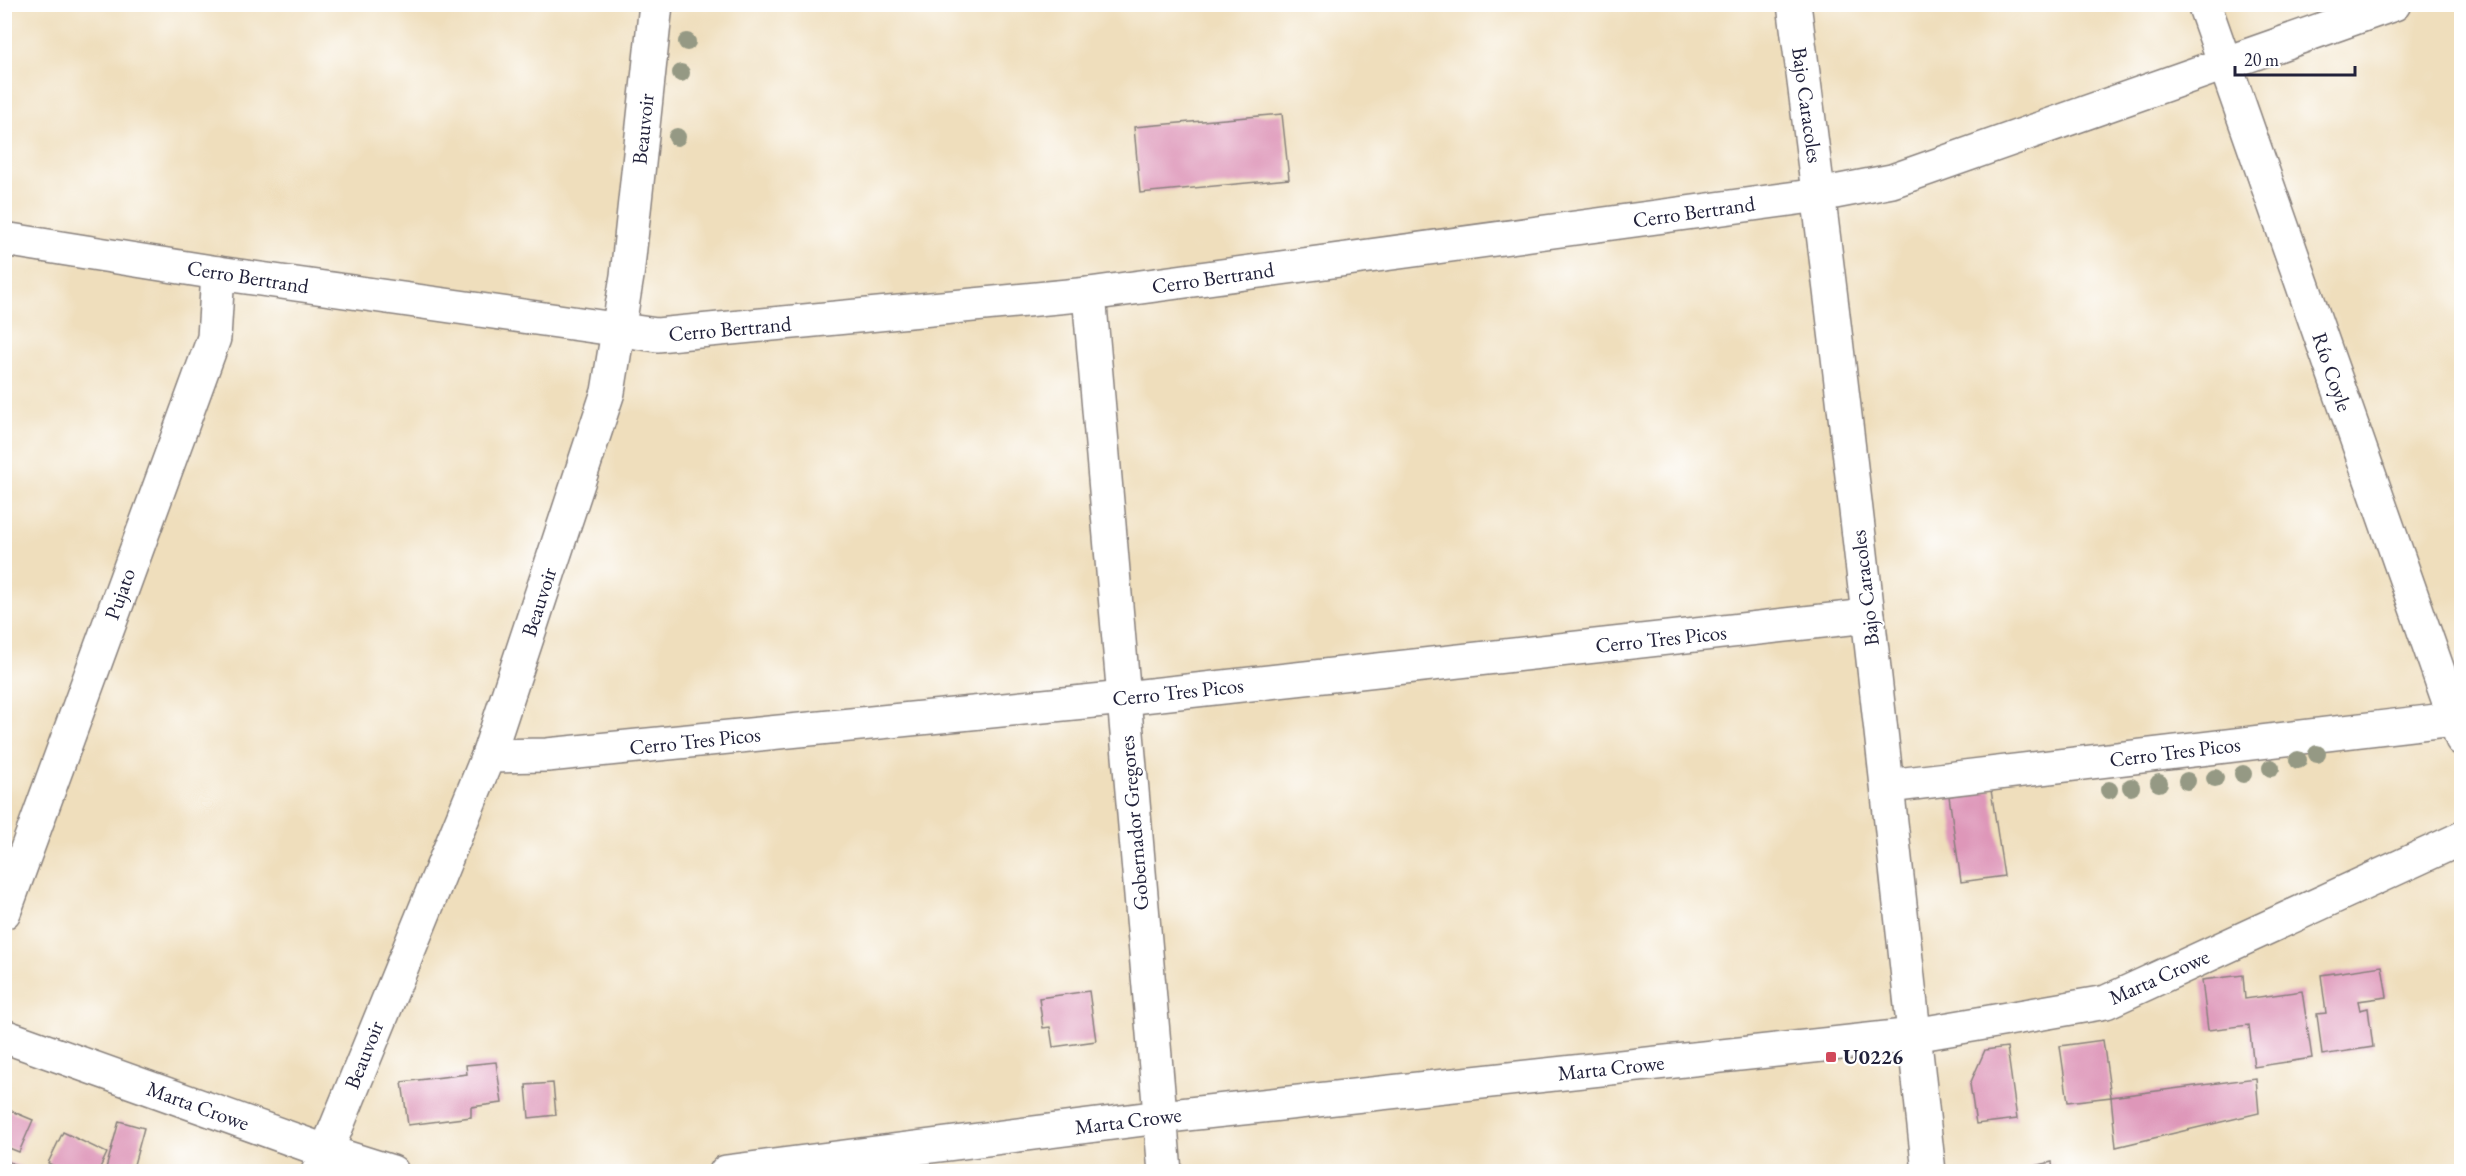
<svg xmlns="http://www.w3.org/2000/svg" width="2466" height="1176" viewBox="0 0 2466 1176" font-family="'EB Garamond',serif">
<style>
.building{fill:#de97b9}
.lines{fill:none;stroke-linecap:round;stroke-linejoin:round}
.minor-casing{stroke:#88807c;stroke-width:36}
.minor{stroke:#fff;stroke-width:33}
.tree{fill:#959984}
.poi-dot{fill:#d1495b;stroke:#fff;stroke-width:2}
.labels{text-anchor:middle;stroke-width:4.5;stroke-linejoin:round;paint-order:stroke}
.street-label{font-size:21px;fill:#22223b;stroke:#fff}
.poi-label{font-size:21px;font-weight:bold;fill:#22223b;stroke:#fff;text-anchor:start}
</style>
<rect width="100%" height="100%" fill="#fff"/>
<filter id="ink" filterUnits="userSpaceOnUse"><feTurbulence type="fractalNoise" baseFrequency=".0167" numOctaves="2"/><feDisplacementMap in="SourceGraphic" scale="12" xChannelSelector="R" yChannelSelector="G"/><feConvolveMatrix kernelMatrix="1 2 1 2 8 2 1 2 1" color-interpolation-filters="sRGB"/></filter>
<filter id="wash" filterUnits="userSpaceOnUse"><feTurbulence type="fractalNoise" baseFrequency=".008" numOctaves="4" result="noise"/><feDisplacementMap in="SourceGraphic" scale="24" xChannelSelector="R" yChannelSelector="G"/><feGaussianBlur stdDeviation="1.35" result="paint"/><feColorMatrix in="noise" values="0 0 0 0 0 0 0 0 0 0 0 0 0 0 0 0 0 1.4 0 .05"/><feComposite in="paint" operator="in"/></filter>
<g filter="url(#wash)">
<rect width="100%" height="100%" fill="#efdebc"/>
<g id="blocks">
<g class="building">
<polygon points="1282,114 1289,179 1140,193 1134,127"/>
<polygon points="1991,790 2004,876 1961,882 1949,796"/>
<polygon points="2382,966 2387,997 2358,1001 2360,1010 2368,1008 2373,1047 2322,1055 2317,1014 2326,1013 2321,975"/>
<polygon points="2243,975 2245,999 2302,991 2312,1058 2254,1067 2249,1025 2208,1030 2202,980"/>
<polygon points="1089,991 1096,1041 1053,1047 1050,1027 1043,1028 1039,998"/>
<polygon points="2103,1040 2111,1097 2068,1102 2060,1046"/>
<polygon points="2007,1047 2017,1119 1976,1124 1970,1084 1985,1050"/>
<polygon points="496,1062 502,1103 471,1107 471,1117 408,1125 402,1082 467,1074 466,1065"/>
<polygon points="2256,1078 2259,1113 2116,1147 2111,1097"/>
<polygon points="553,1083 556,1115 529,1118 526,1085"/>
<polygon points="4,1108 33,1120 19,1152 4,1146"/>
<polygon points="119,1121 144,1128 132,1172 105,1172"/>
<polygon points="63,1132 107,1153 98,1172 66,1172 48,1163"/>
<polygon points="4,1160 22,1167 20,1172 4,1172"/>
<polygon points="2052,1162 2053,1172 2030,1172 2030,1167"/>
</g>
</g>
</g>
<g filter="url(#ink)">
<use href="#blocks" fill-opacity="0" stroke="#88807c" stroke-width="1.5"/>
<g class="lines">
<g class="minor-casing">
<g id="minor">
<path d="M1794 4C1845 393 1887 782 1929 1172"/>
<polyline points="2204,4 2462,739"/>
<polyline points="4,239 218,273 657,335 1089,294 1819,195 1892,181 2394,4"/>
<polyline points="1089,294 1165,1172"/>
<polyline points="488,756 547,755 1124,698 1868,616"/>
<polyline points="1888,786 2462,718"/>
<polyline points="4,912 214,338 218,273"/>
<polyline points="4,1036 325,1151 392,1172"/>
<polyline points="318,1172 488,756 608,392 627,276 656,4"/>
<polyline points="726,1172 1160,1117 1914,1035 2106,1002 2462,838"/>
</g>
</g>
<use href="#minor" class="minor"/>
</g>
<g class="tree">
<circle cx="687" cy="42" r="9"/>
<circle cx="681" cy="73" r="9"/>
<circle cx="677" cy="137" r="9"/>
<circle cx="2317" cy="754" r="9"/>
<circle cx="2298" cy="760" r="9"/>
<circle cx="2271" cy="768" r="9"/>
<circle cx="2243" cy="774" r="9"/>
<circle cx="2215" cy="778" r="9"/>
<circle cx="2187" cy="781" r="9"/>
<circle cx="2159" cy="783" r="9"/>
<circle cx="2131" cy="787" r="9"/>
<circle cx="2109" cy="790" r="9"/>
</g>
</g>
<rect class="poi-dot" x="1825" y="1051" width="12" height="12" rx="3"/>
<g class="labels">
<g class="street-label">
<text transform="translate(1807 105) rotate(82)" y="7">Bajo Caracoles</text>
<text transform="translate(643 129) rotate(-84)" y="7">Beauvoir</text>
<text transform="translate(1694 212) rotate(-8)" y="7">Cerro Bertrand</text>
<text transform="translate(248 277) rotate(9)" y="7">Cerro Bertrand</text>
<text transform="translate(1213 278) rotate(-8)" y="7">Cerro Bertrand</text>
<text transform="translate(730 329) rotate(-5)" y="7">Cerro Bertrand</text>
<text transform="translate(2332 372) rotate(71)" y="7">Río Coyle</text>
<text transform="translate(1865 588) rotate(-97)" y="7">Bajo Caracoles</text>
<text transform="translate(120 594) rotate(-70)" y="7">Pujato</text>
<text transform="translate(539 602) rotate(-72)" y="7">Beauvoir</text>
<text transform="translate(1661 639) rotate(-6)" y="7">Cerro Tres Picos</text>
<text transform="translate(1178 692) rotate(-6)" y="7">Cerro Tres Picos</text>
<text transform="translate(695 741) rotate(-6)" y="7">Cerro Tres Picos</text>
<text transform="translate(2175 752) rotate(-7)" y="7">Cerro Tres Picos</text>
<text transform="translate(1134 823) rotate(-95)" y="7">Gobernador Gregores</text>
<text transform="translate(2159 977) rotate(-24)" y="7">Marta Crowe</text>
<text transform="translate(364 1055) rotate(-68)" y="7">Beauvoir</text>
<text transform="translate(1611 1068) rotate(-6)" y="7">Marta Crowe</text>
<text transform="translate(198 1106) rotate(20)" y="7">Marta Crowe</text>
<text transform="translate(1128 1121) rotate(-7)" y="7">Marta Crowe</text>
</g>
<g class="poi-label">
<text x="1843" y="1064">U0226</text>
</g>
</g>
<rect width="2466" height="1176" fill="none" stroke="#fff" stroke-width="24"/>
<path d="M2235 66v9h120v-9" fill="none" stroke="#22223b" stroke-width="3"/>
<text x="2244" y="66" font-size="18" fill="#22223b" stroke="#ffffff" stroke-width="4.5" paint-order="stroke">20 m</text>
</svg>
